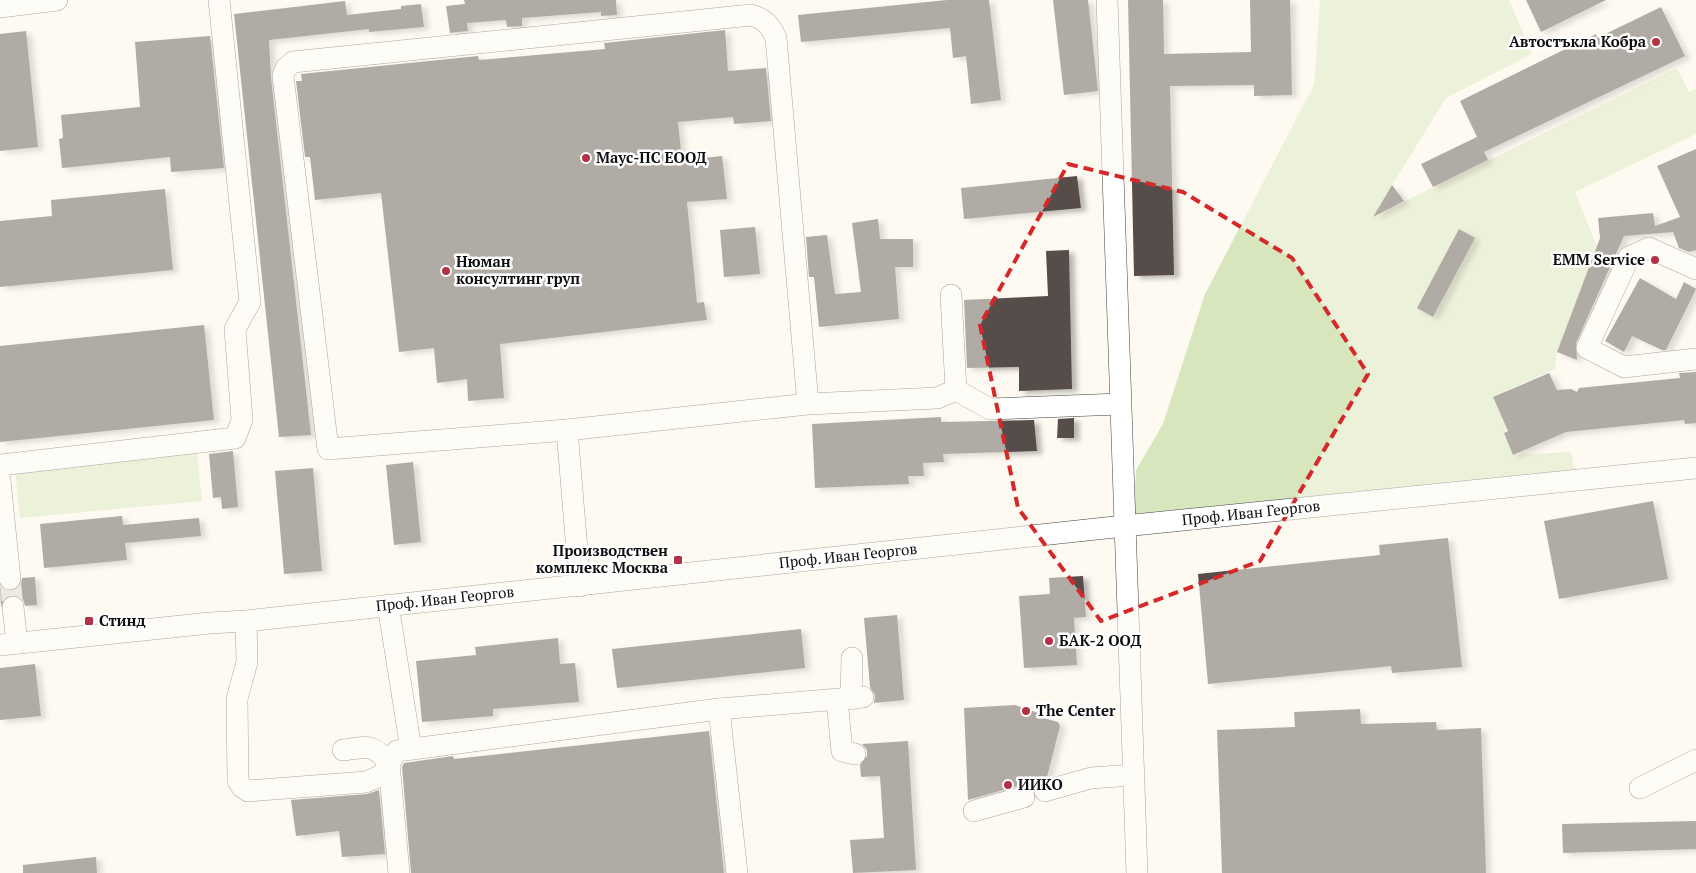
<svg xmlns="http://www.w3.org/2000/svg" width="1696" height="873" viewBox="0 0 1696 873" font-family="'PT Serif',serif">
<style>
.green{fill:#d7e6bc}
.building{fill:#564e4b;filter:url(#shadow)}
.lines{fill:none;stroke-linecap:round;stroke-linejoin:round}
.minor-tunnel{stroke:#dad7cf;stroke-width:21;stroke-dasharray:21 11;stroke-linecap:butt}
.minor-casing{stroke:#414141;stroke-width:22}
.minor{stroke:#fff;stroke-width:21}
.marked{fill:none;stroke:#d62828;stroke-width:4;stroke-dasharray:10 6;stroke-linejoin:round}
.poi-dot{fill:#b43045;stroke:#fff;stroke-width:2}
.labels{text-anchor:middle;stroke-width:5;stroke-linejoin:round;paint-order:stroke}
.poi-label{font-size:15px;font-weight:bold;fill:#0e0e0e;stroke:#fff;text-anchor:start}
.street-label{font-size:15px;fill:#0e0e0e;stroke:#fff}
</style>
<defs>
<filter id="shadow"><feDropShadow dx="5.5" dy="3" stdDeviation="2.5" flood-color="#0004"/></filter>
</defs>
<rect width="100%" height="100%" fill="#fefaf1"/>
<g class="green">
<polygon points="1320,0 1509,0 1532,54 1446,98 1378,208 1383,212 1677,68 1689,92 1696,89 1696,134 1575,192 1597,247 1557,352 1555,369 1493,397 1507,429 1504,433 1513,455 1571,452 1574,470 1134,514 1136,470 1163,424 1205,294 1314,85"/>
<polygon points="197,453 202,501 20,518 15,470"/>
</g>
<g class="building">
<polygon points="464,0 616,0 617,15 601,16 601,12 522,18 522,26 507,27 506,20 467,23 468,31 450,33 446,6 465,4"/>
<polygon points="947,0 989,0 1001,100 971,104 966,56 953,58 950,28 801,42 798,15"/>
<polygon points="1053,0 1088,0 1098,91 1064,95"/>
<polygon points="1128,0 1163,0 1164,54 1251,52 1250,0 1290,0 1292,95 1254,96 1254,85 1170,86 1174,275 1134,276"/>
<polygon points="1526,0 1606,0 1541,32"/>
<polygon points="345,1 347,15 401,9 401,6 421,4 424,27 369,32 369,29 269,40 271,78 311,435 279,437 234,14"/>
<polygon points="1661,7 1685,56 1484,152 1488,160 1433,187 1421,164 1477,137 1460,101 1596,34 1597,38"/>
<polygon points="725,30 728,71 766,68 771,121 734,124 733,117 678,122 682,160 722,156 727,199 687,202 697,303 704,302 707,320 500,344 504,398 468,401 467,379 437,383 434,348 399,352 381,193 315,200 310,157 305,157 296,81 302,81 301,74 478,56 479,60 605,49 604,43"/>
<polygon points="26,31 38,147 0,151 0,34"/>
<polygon points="210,36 224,168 171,172 170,157 62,168 59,139 63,138 61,115 140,107 135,42"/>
<polygon points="1696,149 1696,250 1689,252 1679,248 1673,232 1624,236 1576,343 1577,360 1557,352 1600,238 1598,218 1653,213 1655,226 1680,217 1657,166"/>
<polygon points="1077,176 1081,208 964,219 961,188"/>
<polygon points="1392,185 1404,201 1373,217"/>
<polygon points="165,189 173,270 0,287 0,221 52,216 51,200"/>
<polygon points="878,219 880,239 913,239 913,267 895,267 899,319 819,327 814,277 809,277 806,237 827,235 835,294 861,292 852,223"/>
<polygon points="755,227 760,274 724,277 720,230"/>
<polygon points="1459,229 1475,238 1433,317 1417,308"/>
<polygon points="1069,250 1072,389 1019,391 1019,367 967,368 964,300 1048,296 1046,251"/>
<polygon points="1640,278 1676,299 1684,282 1696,289 1666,350 1662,350 1632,336 1624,352 1605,341"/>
<polygon points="204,325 214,420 0,442 0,346"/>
<polygon points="1696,372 1696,423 1685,424 1684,420 1566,432 1513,455 1504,433 1508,431 1493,397 1549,373 1557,390 1571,389 1577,392 1579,388 1680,378 1679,373"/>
<polygon points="941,417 941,422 1034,420 1037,451 943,454 944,462 923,463 924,476 908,476 909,484 815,488 812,424"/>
<polygon points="1074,418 1074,438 1057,438 1058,419"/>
<polygon points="233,451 238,507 222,509 221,497 213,498 209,454"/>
<polygon points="413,462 421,542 394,545 386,465"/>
<polygon points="313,468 322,571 284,574 275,471"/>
<polygon points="1653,501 1668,579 1559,599 1544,521"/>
<polygon points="122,516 123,525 199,518 201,536 125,543 127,560 44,568 40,524"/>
<polygon points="1448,538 1462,667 1392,673 1391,666 1208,684 1198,574 1380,555 1379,545"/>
<polygon points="1083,576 1086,617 1074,618 1077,665 1024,668 1019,596 1050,594 1049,578"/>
<polygon points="35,577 37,605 25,606 23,599 12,595 5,597 1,607 0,586 5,591 12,591 21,585 22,578"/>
<polygon points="897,615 904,700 874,703 875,695 870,687 864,618"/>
<polygon points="801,629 805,668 617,688 612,649"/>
<polygon points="558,638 560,664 575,663 579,702 493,709 493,716 422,722 416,661 476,655 475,647"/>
<polygon points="35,664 41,716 0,720 0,668"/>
<polygon points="1015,705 1041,714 1043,718 1058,722 1060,726 1047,777 1036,782 1033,788 1021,785 968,800 964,708"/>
<polygon points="1360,709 1361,724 1436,722 1437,730 1481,728 1486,873 1222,873 1217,730 1295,727 1294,712"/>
<polygon points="709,731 724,873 411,873 402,767 404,763 453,756 454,759"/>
<polygon points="908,741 916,870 853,873 850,840 884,838 880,776 861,777 860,765 867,756 867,750 862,744"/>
<polygon points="379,790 385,854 342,857 339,831 296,836 291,800 367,794"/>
<polygon points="1696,821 1696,849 1563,853 1562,824"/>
<polygon points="96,857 97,873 23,873 23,865"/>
</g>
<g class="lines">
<polyline class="minor-tunnel" points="10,579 13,607"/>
<g class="minor-casing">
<g id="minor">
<polyline points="1107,0 1137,873"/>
<polyline points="0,7 57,0"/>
<polyline points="1696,269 1649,248 1629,257 1587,348 1624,367 1696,359"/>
<polyline points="956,390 990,409 1120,404"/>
<path d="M808 404 776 38C770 25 765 19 751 15L293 62 286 68 283 76 328 449 567 430 808 404 937 398 956 390 951 295"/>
<polyline points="567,430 580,586"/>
<polyline points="0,465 235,438 242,420 235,329 250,302 219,0"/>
<polyline points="0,480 10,579"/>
<polyline points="388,605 411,749"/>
<polyline points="13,607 17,643"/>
<polyline points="246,621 247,662 237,699 238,781 242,787 248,791 366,782 382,775 397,751 719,709 863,697"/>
<polyline points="0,645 210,623 246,621 1124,526 1696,468"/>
<polyline points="851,699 852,658"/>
<polyline points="837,700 842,751 855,754"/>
<polyline points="719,709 737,873"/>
<path d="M343 750C367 747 373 743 389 763L399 873"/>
<polyline points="1640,788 1696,760"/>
<polyline points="1045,791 1091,778 1133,775"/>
<polyline points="974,811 1024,797"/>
</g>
</g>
<use href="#minor" class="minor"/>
</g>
<path d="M0 0H1696V873H0ZM1068 164 1183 192 1292 258 1368 374 1260 561 1101 621 1018 508 980 325Z" fill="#fefaf1" fill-opacity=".55" fill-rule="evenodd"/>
<path class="marked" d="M1068 164 1183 192 1292 258 1368 374 1260 561 1101 621 1018 508 980 325Z"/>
<g class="poi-dot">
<circle cx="1656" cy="42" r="5"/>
<circle cx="586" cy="158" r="5"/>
<circle cx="1655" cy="260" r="5"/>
<circle cx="446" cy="271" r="5"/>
<rect x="673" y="555" width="10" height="10" rx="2.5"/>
<rect x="84" y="616" width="10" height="10" rx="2.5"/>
<circle cx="1049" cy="641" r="5"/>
<circle cx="1026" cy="711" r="5"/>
<circle cx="1008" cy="785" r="5"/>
</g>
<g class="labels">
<g class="poi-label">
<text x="1646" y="47" text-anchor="end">Автостъкла Кобра</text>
<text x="596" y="163">Маус-ПС ЕООД</text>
<text x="1645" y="265" text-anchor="end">EMM Service</text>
<text x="456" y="267">Нюман<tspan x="456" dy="17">консултинг груп</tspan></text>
<text x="668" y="556" text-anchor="end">Производствен<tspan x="668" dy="17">комплекс Москва</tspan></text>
<text x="99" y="626">Стинд</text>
<text x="1059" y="646">БАК-2 ООД</text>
<text x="1036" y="716">The Center</text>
<text x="1018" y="790">ИИКО</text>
</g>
<g class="street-label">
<text transform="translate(1251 513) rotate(-6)" y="5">Проф. Иван Георгов</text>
<text transform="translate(848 556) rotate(-6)" y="5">Проф. Иван Георгов</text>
<text transform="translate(445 599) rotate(-6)" y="5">Проф. Иван Георгов</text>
</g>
</g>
</svg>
